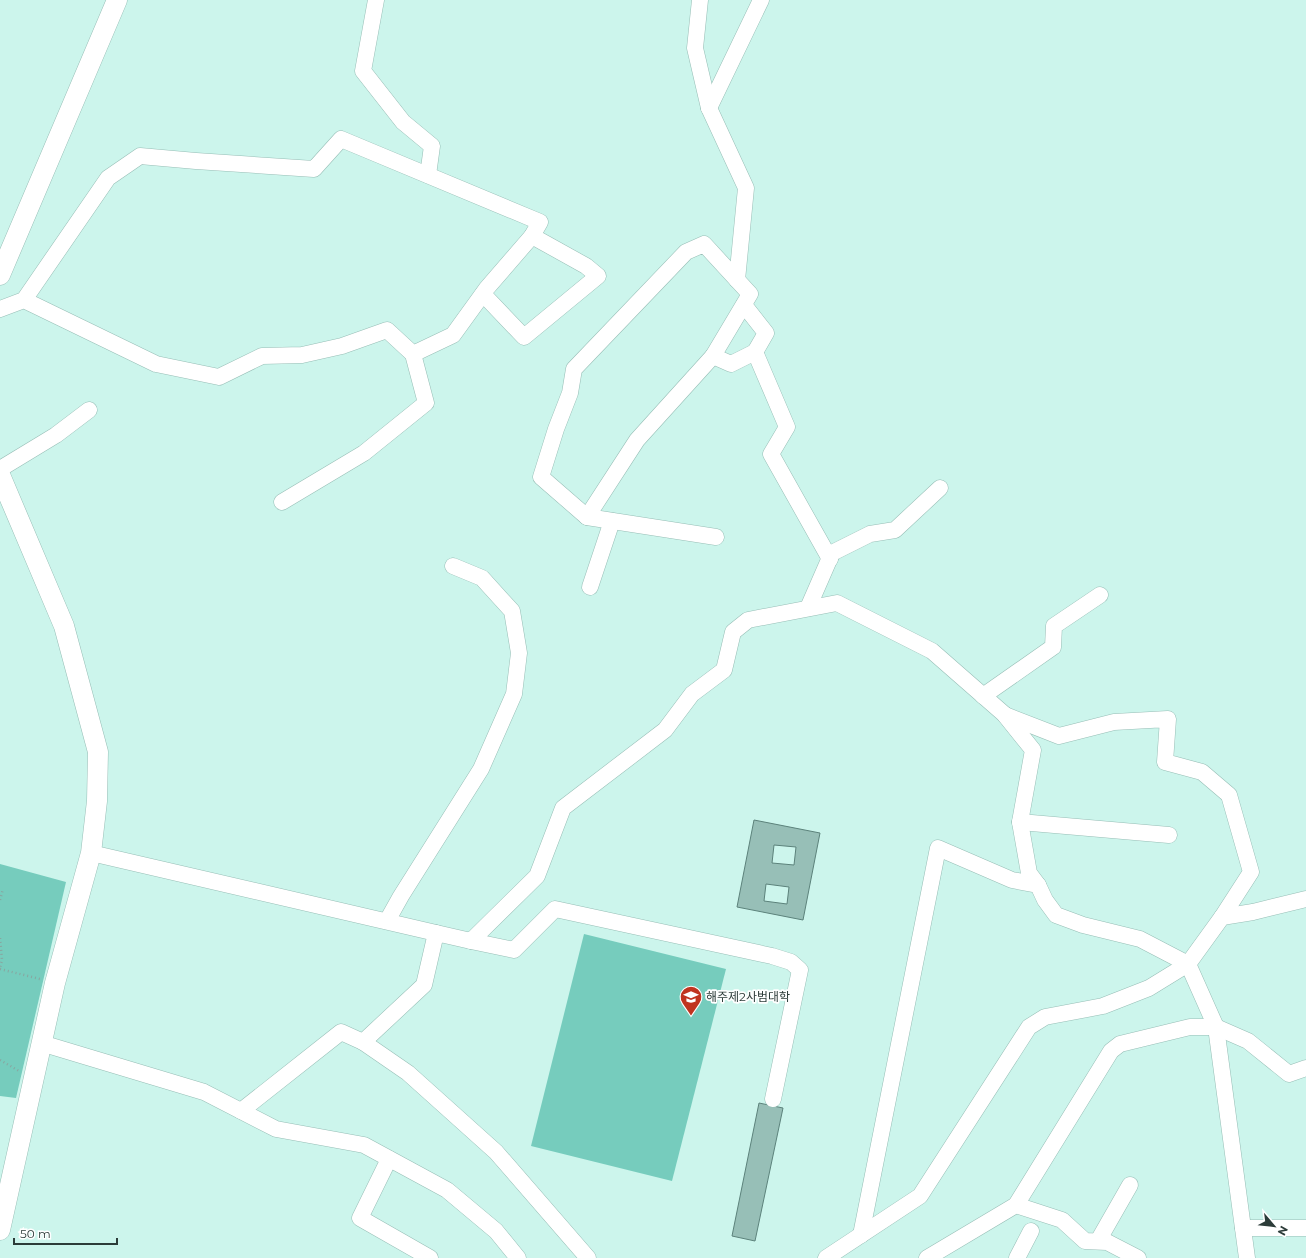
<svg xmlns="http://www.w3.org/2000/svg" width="1306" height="1258" viewBox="0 0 1306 1258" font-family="Montserrat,'Noto Sans KR',sans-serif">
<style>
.green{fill:#76ccbd}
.building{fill:#97bfb7;stroke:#5c827b;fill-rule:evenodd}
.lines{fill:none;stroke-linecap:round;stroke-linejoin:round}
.minor-casing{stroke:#97beb6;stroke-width:17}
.major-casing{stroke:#97beb6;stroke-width:21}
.path{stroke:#88a6a0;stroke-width:2.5;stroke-dasharray:1 3;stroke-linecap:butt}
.minor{stroke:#fff;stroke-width:16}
.major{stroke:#fff;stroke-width:20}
.labels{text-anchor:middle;stroke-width:3.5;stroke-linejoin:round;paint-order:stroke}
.poi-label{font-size:12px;fill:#2c3c39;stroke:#fff;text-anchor:start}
</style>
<rect width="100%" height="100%" fill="#ccf5ec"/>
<g class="green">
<polygon points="0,864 66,882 16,1098 0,1096"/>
<polygon points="584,934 726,969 672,1181 531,1146"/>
</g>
<g class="building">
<path d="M754 820 820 833 803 920 737 907ZM774 845 796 847 794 865 772 863ZM766 884 789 887 787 904 764 901Z"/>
<polygon points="759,1103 783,1108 755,1241 732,1236"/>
</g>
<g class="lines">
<g class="minor-casing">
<g id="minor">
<polyline points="376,0 363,71 403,122 432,146 428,175"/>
<polyline points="700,0 695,48 709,108 746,188 737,280"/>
<polyline points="709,108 761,0"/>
<polyline points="483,294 524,337 598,276 586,266 532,236"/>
<polyline points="744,305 766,333 755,352"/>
<polyline points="0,309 24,300 108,178 140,156 196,161 314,169 341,139 540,222 532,236 487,288 453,335 413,354 387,330 342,346 302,355 262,356 219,377 156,364 24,300"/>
<polyline points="0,469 56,435 89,410"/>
<polyline points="282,502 364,453 426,403 413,354"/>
<polyline points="587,517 541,477 556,429 570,393 574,369 686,252 704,244 750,294 713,356"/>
<polyline points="716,537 587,517 637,440 713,356 731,364 755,352 787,427 771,454 830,559"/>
<polyline points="590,587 612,521"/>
<polyline points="808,608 832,553 870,534 895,530 940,488"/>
<polyline points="983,696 1053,647 1054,626 1100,595"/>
<polyline points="1005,715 1059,736 1114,722 1168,719 1165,762 1202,772 1229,795 1251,872 1222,917"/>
<polyline points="1020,822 1169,835"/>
<polyline points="91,853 436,933"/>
<polyline points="387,921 401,896 481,769 514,694 519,653 512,611 482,578 453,566"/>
<polyline points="471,941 514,950 555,909 772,956 791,962 800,970 773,1099"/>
<polyline points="363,1042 408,1073 496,1152 588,1258"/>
<polyline points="41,1043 204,1092 276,1129 364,1145 447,1190 496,1231 518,1258"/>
<polyline points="241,1111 341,1032 363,1042 424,985 436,933 471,941 537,876 563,808 665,730 692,694 724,670 733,632 748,620 837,603 932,651 1004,714 1033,750 1020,822 1029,873 1038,885 1045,900 1056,915 1083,925 1140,939 1188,964 1216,1027 1247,1258"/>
<polyline points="389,1159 360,1218 430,1258"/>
<polyline points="1016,1205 1062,1220 1085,1241 1107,1242 1138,1258"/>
<polyline points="1243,1228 1306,1228"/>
<polyline points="861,1235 938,848 1012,880 1038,885"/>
<polyline points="1098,1241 1130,1185"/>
<polyline points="826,1258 920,1196 1029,1027 1045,1017 1103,1006 1149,988 1188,964 1222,917 1253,912 1306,899"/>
<polyline points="927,1258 1016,1205 1111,1051 1120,1044 1190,1027 1216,1027 1248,1041 1289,1074 1306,1068"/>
<polyline points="1017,1258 1031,1231"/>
</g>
</g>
<g class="major-casing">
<g id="major">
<polyline points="0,275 117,0"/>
<polyline points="0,475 64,626 98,752 97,801 91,853 55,983 0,1230"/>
</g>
</g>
<g class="path">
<polyline points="0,900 3,889"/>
<polyline points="0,938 2,960 0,968"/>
<polyline points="0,969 40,979"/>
<polyline points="0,1060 19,1071"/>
</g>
<use href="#minor" class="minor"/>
<use href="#major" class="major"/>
</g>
<defs>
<g id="university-pin" transform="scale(1.15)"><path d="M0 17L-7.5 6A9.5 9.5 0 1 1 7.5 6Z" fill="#c0341f" stroke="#fff"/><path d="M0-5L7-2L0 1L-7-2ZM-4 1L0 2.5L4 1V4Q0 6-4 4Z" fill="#fff"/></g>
</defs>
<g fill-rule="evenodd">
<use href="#university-pin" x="691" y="997"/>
</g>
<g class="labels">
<g class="poi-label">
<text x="706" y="1001">해주제2사범대학</text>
</g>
</g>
<g transform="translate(1274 1226) rotate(118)" stroke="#ffffff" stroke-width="3" paint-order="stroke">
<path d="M0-3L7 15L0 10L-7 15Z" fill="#2c3c39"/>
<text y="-6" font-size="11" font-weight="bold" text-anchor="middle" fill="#2c3c39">N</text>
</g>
<path d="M14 1238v6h103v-6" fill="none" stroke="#2c3c39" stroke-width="2"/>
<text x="20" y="1238" font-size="12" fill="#2c3c39" stroke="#ffffff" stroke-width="3" paint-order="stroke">50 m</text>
</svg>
